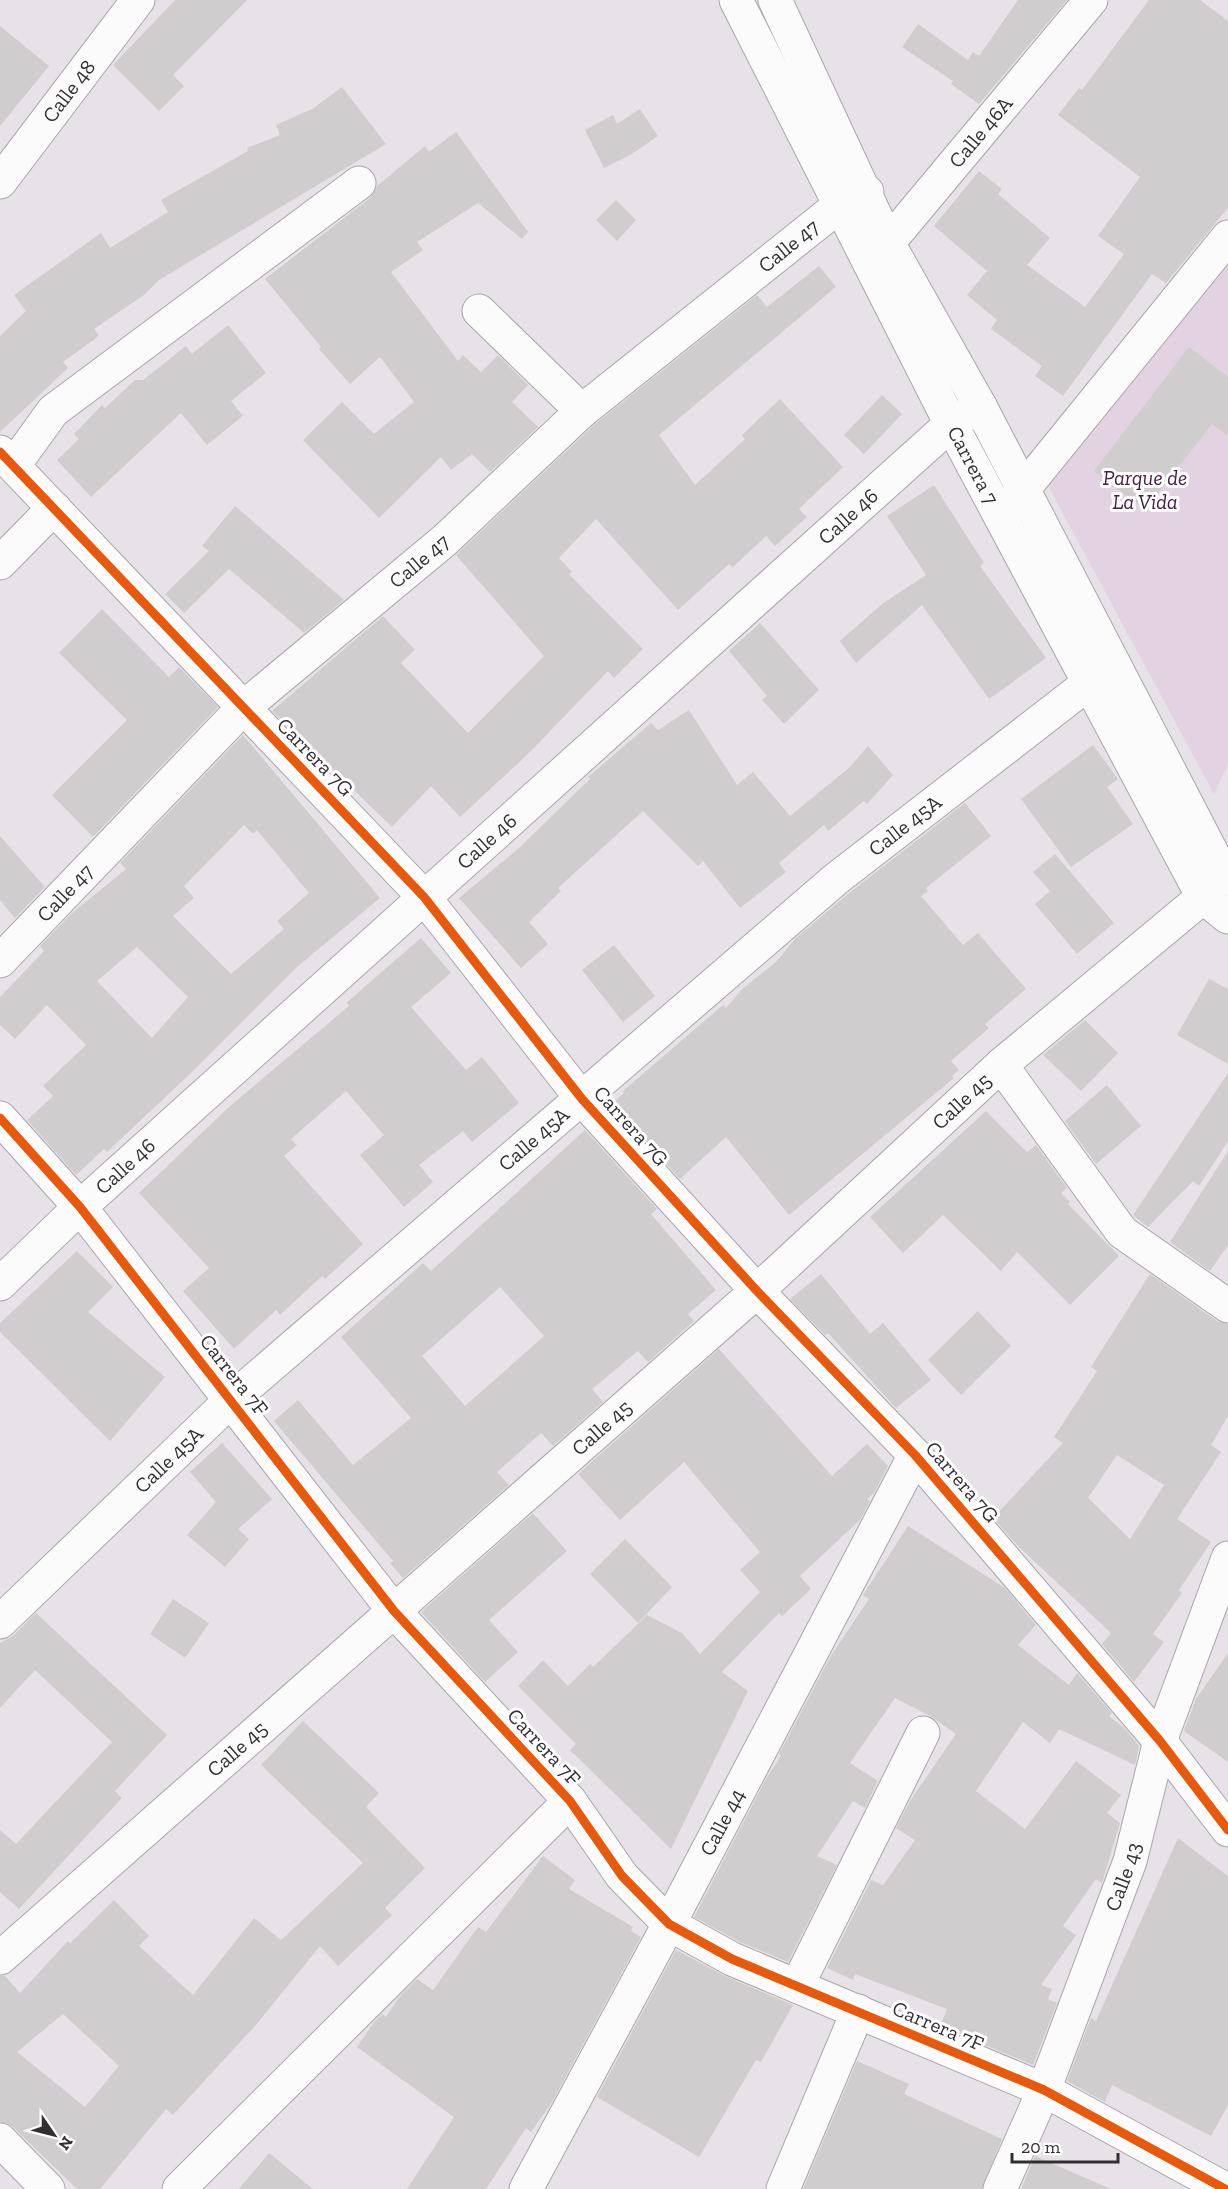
<svg xmlns="http://www.w3.org/2000/svg" width="1228" height="2189" viewBox="0 0 1228 2189" font-family="'Zilla Slab',serif">
<style>
.green{fill:#e3d3e2}
.building{fill:#cfcdcd;fill-rule:evenodd}
.lines{fill:none;stroke-linecap:round;stroke-linejoin:round}
.minor-casing{stroke:#aaa6aa;stroke-width:35}
.minor{stroke:#fbfbfb;stroke-width:33}
.cycleway-casing{stroke:#fff;stroke-width:13}
.cycleway{stroke:#e8590c;stroke-width:9}
.labels{text-anchor:middle;stroke-width:6;stroke-linejoin:round;paint-order:stroke}
.street-label{font-size:21px;fill:#322f32;stroke:#fff}
.park-label{font-size:21px;font-style:italic;fill:#442044;stroke:#fff}
</style>
<rect width="100%" height="100%" fill="#e7e2e7"/>
<polygon class="green" points="1228,251 1228,764 1214,794 1046,482"/>
<g class="building">
<polygon points="175,0 247,0 173,75 184,86 159,111 113,65"/>
<polygon points="1018,0 1067,0 979,104 951,84 953,81 902,47 918,24 968,60 973,52 979,56"/>
<polygon points="1149,0 1200,0 1228,21 1228,208 1166,283 1152,274 1063,396 1035,376 1042,366 991,329 997,320 967,295 987,271 934,226 979,171 1002,189 998,194 1050,238 1027,265 1085,307 1124,254 1098,236 1140,177 1058,115 1079,88 1082,90"/>
<polygon points="0,26 49,66 0,126"/>
<polygon points="342,87 386,144 159,280 144,295 94,329 99,336 63,362 68,368 0,432 0,336 26,311 14,295 101,233 110,248 168,212 161,200 248,151 247,148 280,135 276,125 314,108"/>
<polygon points="640,109 658,136 632,154 604,168 585,130 613,115 617,124"/>
<polygon points="456,132 528,232 522,239 478,203 417,242 423,250 391,272 458,361 463,355 481,372 498,355 528,385 512,402 538,427 490,472 472,454 451,470 441,457 379,518 303,440 342,402 374,434 414,402 380,357 350,384 319,349 321,347 265,279 370,198 377,186 425,146 429,152"/>
<polygon points="616,200 636,220 617,241 596,220"/>
<polygon points="819,266 836,287 659,435 695,485 745,439 742,435 780,399 843,467 799,509 807,517 775,546 766,536 733,567 729,564 678,610 596,519 559,558 572,572 569,574 643,649 614,678 608,671 527,755 460,817 431,786 392,827 272,711 383,616 415,650 401,663 468,733 544,656 456,555 594,425 757,295 767,307"/>
<polygon points="228,325 266,373 231,401 243,416 207,445 181,413 91,497 57,460 79,439 74,434 102,405 105,408 135,380 143,380 186,346 192,354"/>
<polygon points="1189,347 1228,377 1228,436 1212,424 1145,510 1094,471"/>
<polygon points="882,395 902,414 864,454 844,435"/>
<polygon points="934,485 984,563 980,566 1046,658 989,699 922,605 856,663 840,641 882,604 926,575 887,516"/>
<polygon points="235,506 344,600 304,633 229,569 184,613 165,594 209,551 202,546"/>
<polygon points="102,609 169,677 179,667 218,707 93,837 52,795 127,720 59,653"/>
<polygon points="760,623 819,690 784,724 762,700 767,696 729,651"/>
<polygon points="689,710 737,785 753,772 790,816 850,767 868,746 893,775 867,804 864,801 828,831 824,825 779,863 786,872 740,908 703,861 698,866 643,811 558,888 561,891 529,922 548,944 521,968 459,898 519,848 590,779 588,777 651,723 658,730"/>
<path d="M243 735 380 898 297 967 192 1072 107 1152 104 1149 76 1175 27 1120 53 1096 43 1086 86 1045 47 1005 15 1039 0 1025V997L44 951 40 946 70 915 126 869 120 863ZM244 825 253 834 257 830 309 893 277 921 284 929 231 974 173 916 194 898 184 886ZM137 947 188 997 152 1038 97 981Z"/>
<polygon points="1093,745 1118,779 1107,787 1133,824 1071,867 1021,799"/>
<polygon points="965,803 991,836 926,888 928,891 921,896 963,945 978,933 1026,989 985,1024 989,1028 951,1061 959,1070 952,1076 954,1078 789,1215 726,1137 680,1179 612,1104 624,1093 623,1091 723,1005 726,1008 742,989 777,961 795,939 848,894"/>
<polygon points="0,836 45,887 15,918 0,900"/>
<polygon points="1055,854 1114,923 1077,954 1035,904 1050,891 1033,872"/>
<polygon points="421,938 451,973 411,1007 466,1070 482,1057 519,1103 472,1142 463,1131 419,1165 433,1182 404,1207 360,1155 384,1135 346,1091 291,1139 297,1145 284,1156 363,1244 325,1279 322,1276 280,1315 276,1310 234,1349 183,1291 209,1268 139,1193 230,1106 349,1006 346,1003"/>
<polygon points="614,945 655,996 623,1022 582,970"/>
<polygon points="1209,979 1228,989 1228,1064 1177,1035"/>
<polygon points="1085,1020 1118,1053 1081,1091 1043,1055"/>
<polygon points="1228,1073 1228,1141 1199,1186 1193,1181 1148,1227 1133,1215"/>
<polygon points="1107,1085 1141,1126 1096,1164 1065,1121"/>
<polygon points="986,1111 1027,1152 1036,1145 1067,1188 1061,1193 1070,1202 1068,1204 1119,1256 1070,1305 1017,1252 1001,1271 943,1215 903,1253 870,1217"/>
<path d="M585 1130 657 1209 651 1214 716 1290 688 1314 694 1321 648 1362 638 1351 592 1389 603 1402 553 1446 541 1433 497 1472 509 1485 403 1578 390 1563 393 1561 274 1421 298 1400 353 1465 411 1418 341 1337 423 1263 431 1271ZM500 1287 544 1336 465 1406 422 1356Z"/>
<polygon points="1228,1151 1228,1245 1210,1271 1170,1242"/>
<polygon points="77,1251 113,1287 88,1312 165,1377 110,1441 0,1332 0,1323"/>
<polygon points="821,1274 870,1334 883,1323 931,1380 896,1408 828,1333 825,1335 790,1299"/>
<path d="M1150 1274 1217 1321 1228 1324V1416L1211 1445 1221 1452 1177 1519 1211 1542 1179 1590 1182 1593 1153 1634 1164 1642 1134 1682 1102 1644 1111 1633 1018 1546 993 1518 1063 1443 1054 1437 1097 1371 1091 1367ZM1117 1455 1164 1485 1130 1539 1088 1498Z"/>
<polygon points="978,1311 1011,1346 961,1395 928,1360"/>
<polygon points="719,1349 832,1476 867,1444 888,1466 874,1493 867,1499 870,1501 860,1520 800,1576 811,1589 782,1616 779,1613 722,1672 748,1691 671,1849 570,1750 576,1744 518,1686 543,1660 568,1686 590,1664 593,1667 647,1615 682,1633 700,1654 760,1592 740,1570 760,1552 684,1462 620,1520 578,1474"/>
<polygon points="222,1443 272,1499 238,1529 249,1539 225,1567 187,1535 216,1502 190,1472"/>
<polygon points="533,1513 567,1551 489,1620 518,1652 485,1682 421,1612"/>
<polygon points="908,1526 1005,1588 1036,1625 1018,1645 1069,1685 1077,1673 1112,1713 1109,1716 1124,1728 1139,1746 1135,1765 1059,1729 1050,1743 1023,1722 976,1791 1025,1829 1076,1761 1121,1795 1107,1813 1120,1823 1102,1883 1096,1879 1063,1926 1076,1935 1041,1985 1052,1989 1048,1999 1057,2003 1033,2065 940,2026 947,2009 855,1974 853,1980 827,1968 871,1880 883,1885 915,1840 896,1828 910,1801 956,1734 932,1717 895,1698 850,1763 878,1781 865,1808 853,1801 817,1856 837,1865 788,1962 740,1942 694,1917 766,1779 781,1756 779,1754 832,1654 869,1599 863,1595"/>
<polygon points="625,1539 672,1587 638,1623 590,1574"/>
<polygon points="173,1599 209,1623 185,1658 150,1634"/>
<polygon points="36,1613 167,1735 115,1791 122,1798 19,1909 0,1892 0,1830 16,1844 112,1742 35,1670 0,1708 0,1643 13,1636"/>
<polygon points="1228,1653 1228,1762 1184,1731 1196,1699"/>
<path d="M303 1721 379 1793 366 1807 425 1868 385 1908 392 1915 338 1966 320 1946 255 2026 173 2115 166 2109 100 2189H77L13 2127 0 2122V1976H5L20 1993 68 1941 70 1943 114 1900 149 1936 139 1946 193 1995 254 1918 281 1940 363 1863 261 1765ZM63 2014 119 2066 85 2107 17 2052Z"/>
<polygon points="1178,1838 1228,1876 1228,2105 1211,2136 1112,2085 1105,2102 1067,2081 1091,2018 1096,2021"/>
<polygon points="543,1856 575,1880 569,1889 633,1927 631,1931 641,1937 552,2102 531,2132 526,2128 486,2189 407,2189 454,2117 357,2047 375,2021 382,2014 386,2017 400,1996 417,1979 433,1990 478,1927 486,1932"/>
<polygon points="676,1950 725,1976 793,2005 761,2062 756,2060 699,2157 597,2097"/>
<polygon points="857,2061 909,2084 904,2094 1002,2139 982,2189 803,2189"/>
<polygon points="269,2153 313,2189 239,2189"/>
<polygon points="1035,2156 1111,2189 1021,2189"/>
</g>
<g class="lines">
<g class="minor-casing">
<g id="minor">
<path id="s1" d="M736 0 951 424 1203 897 1228 917"/>
<polyline points="775,0 888,243 980,406 1224,876 1228,879"/>
<path id="s2" d="M0 182 138 0"/>
<path id="s3" d="M871 247 888 243 1091 0"/>
<polyline points="479,311 582,411"/>
<polyline points="0,452 424,897 582,1099 757,1291 915,1455 1160,1741 1228,1830"/>
<polyline points="14,465 53,411 359,183"/>
<polyline points="1009,507 1228,237"/>
<polyline points="0,563 54,508"/>
<path id="s4" d="M0 961 243 708 445 540 582 411 839 206 867 192"/>
<polyline points="1001,1065 1122,1232 1228,1306"/>
<polyline points="0,1118 80,1207 394,1611 570,1801 622,1876 669,1924 732,1959 1044,2090 1225,2189"/>
<path id="s5" d="M0 1284 80 1207 951 424 980 406"/>
<path id="s6" d="M0 1622 231 1400 836 879 1089 683"/>
<path id="s7" d="M0 1958 757 1291 1001 1065 1203 897 1224 876 1228 865"/>
<polyline points="797,1986 923,1733"/>
<polyline points="0,2140 48,2189"/>
<polyline points="179,2189 570,1801"/>
<path id="s8" d="M526 2189 669 1924 915 1455"/>
<polyline points="783,2189 858,2011"/>
<path id="s9" d="M1000 2189 1044 2090 1130 1861 1160 1741 1228 1558"/>
</g>
</g>
<use href="#minor" class="minor"/>
<g class="cycleway-casing">
<g id="cycleway">
<polyline points="0,452 424,897 582,1099 757,1291 915,1455 1160,1741 1228,1830"/>
<polyline points="0,1118 80,1207 394,1611 570,1801 622,1876 669,1924 732,1959 1044,2090 1225,2189"/>
</g>
</g>
<use href="#cycleway" class="cycleway"/>
</g>
<g class="labels">
<g class="street-label">
<text dy="7" stroke="none"><textPath href="#s2" startOffset="114">Calle 48</textPath></text>
<text dy="7" stroke="none"><textPath href="#s3" startOffset="162">Calle 46A</textPath></text>
<text dy="7" stroke="none"><textPath href="#s4" startOffset="1066">Calle 47</textPath></text>
<text dy="7" stroke="none"><textPath href="#s1" startOffset="522">Carrera 7</textPath></text>
<text dy="7" stroke="none"><textPath href="#s5" startOffset="1144">Calle 46</textPath></text>
<text dy="7" stroke="none"><textPath href="#s4" startOffset="580">Calle 47</textPath></text>
<text transform="translate(315 757) rotate(46)" y="7">Carrera 7G</text>
<text dy="7" stroke="none"><textPath href="#s6" startOffset="1206">Calle 45A</textPath></text>
<text dy="7" stroke="none"><textPath href="#s5" startOffset="658">Calle 46</textPath></text>
<text dy="7" stroke="none"><textPath href="#s4" startOffset="94">Calle 47</textPath></text>
<text dy="7" stroke="none"><textPath href="#s7" startOffset="1288">Calle 45</textPath></text>
<text transform="translate(631 1126) rotate(48)" y="7">Carrera 7G</text>
<text dy="7" stroke="none"><textPath href="#s6" startOffset="720">Calle 45A</textPath></text>
<text dy="7" stroke="none"><textPath href="#s5" startOffset="172">Calle 46</textPath></text>
<text transform="translate(234 1375) rotate(52)" y="7">Carrera 7F</text>
<text dy="7" stroke="none"><textPath href="#s7" startOffset="802">Calle 45</textPath></text>
<text dy="7" stroke="none"><textPath href="#s6" startOffset="234">Calle 45A</textPath></text>
<text transform="translate(962 1482) rotate(49)" y="7">Carrera 7G</text>
<text transform="translate(544 1747) rotate(47)" y="7">Carrera 7F</text>
<text dy="7" stroke="none"><textPath href="#s7" startOffset="316">Calle 45</textPath></text>
<text dy="7" stroke="none"><textPath href="#s8" startOffset="416">Calle 44</textPath></text>
<text dy="7" stroke="none"><textPath href="#s9" startOffset="336">Calle 43</textPath></text>
<text transform="translate(938 2026) rotate(23)" y="7">Carrera 7F</text>
</g>
<g class="park-label">
<text x="1145" y="485">Parque de<tspan x="1145" dy="24">La Vida</tspan></text>
</g>
</g>
<g transform="translate(54 2135) rotate(125)" stroke="#ffffff" stroke-width="4.5" paint-order="stroke">
<path d="M0-4.5L10 22L0 15L-10 22Z" fill="#322f32"/>
<text y="-9" font-size="16" font-weight="bold" text-anchor="middle" fill="#322f32">N</text>
</g>
<path d="M1012 2153v9h106v-9" fill="none" stroke="#322f32" stroke-width="3"/>
<text x="1021" y="2153" font-size="18" fill="#322f32" stroke="#ffffff" stroke-width="4.5" paint-order="stroke">20 m</text>
</svg>
